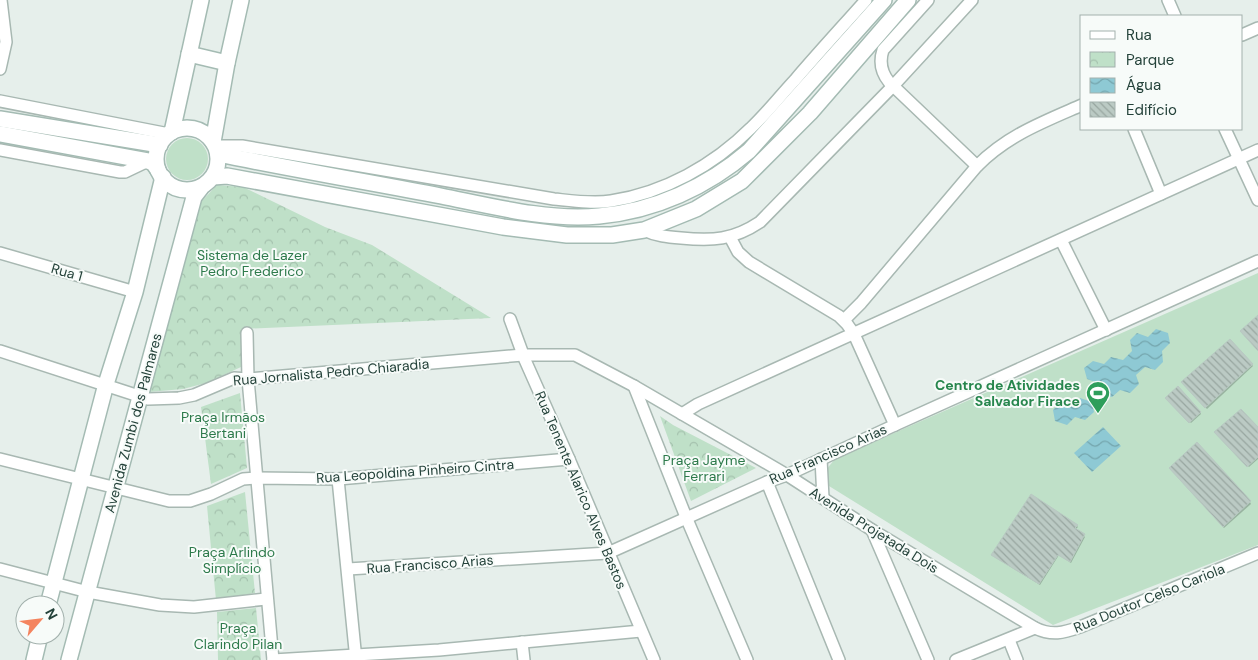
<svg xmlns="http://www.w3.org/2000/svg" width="1258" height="660" viewBox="0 0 1258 660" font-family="'DM Sans',sans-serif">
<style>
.green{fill:#bfe0c8}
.park{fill:url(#park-crowns)}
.water{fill:url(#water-waves)}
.shadow{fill:#0003}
.building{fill:url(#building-back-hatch);stroke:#b8c9c2}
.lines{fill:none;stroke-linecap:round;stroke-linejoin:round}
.street-casing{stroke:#a8b8b2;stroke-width:14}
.secondary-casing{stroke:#a4bbb3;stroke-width:18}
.street{stroke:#fff;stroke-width:11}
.secondary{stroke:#fff;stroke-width:15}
.labels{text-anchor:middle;stroke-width:4;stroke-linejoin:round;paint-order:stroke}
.park-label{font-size:14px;fill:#2d7a4b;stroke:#f7fbf9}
.street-label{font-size:14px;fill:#24423a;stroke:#f7fbf9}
.leisure-label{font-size:14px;font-weight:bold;fill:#27864d;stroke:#f7fbf9;text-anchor:end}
</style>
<defs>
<pattern id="park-crowns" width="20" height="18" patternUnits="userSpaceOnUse" patternTransform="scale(1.25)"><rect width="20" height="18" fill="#bfe0c8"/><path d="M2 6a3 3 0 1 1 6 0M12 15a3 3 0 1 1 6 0" fill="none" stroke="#a4c1ad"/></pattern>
<pattern id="water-waves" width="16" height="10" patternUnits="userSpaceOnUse" patternTransform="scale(1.25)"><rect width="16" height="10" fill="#8ec9d4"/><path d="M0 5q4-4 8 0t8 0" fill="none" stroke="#74a5ad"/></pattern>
<pattern id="building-back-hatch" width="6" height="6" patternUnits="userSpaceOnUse" patternTransform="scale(1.25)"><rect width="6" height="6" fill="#bbcac4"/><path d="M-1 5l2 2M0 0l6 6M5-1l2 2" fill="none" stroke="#98a6a0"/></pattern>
</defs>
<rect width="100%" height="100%" fill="#e6efeb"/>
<g class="green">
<circle cx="187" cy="159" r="21"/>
<path d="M1258 273V545L1053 625 829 486C822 473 826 470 835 459Z"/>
</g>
<g class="park">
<polygon points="217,185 243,187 325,227 372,245 491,318 241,329 241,367 206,383 183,389 149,392 200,203"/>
<polygon points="240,393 247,468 211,484 201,407"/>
<polygon points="660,416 673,425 756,468 691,501"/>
<polygon points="245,492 255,593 216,600 207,506"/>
<polygon points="256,608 261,660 218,660 217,612"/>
</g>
<g class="water">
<polygon points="1156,329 1168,333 1170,343 1162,351 1163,362 1155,370 1145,367 1136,375 1139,384 1130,393 1120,390 1112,397 1100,393 1098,383 1087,379 1084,368 1093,361 1104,364 1111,357 1123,360 1132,351 1130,340 1137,333 1148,337"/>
<polygon points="1080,398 1092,402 1094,412 1085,420 1075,417 1067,425 1055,421 1053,410 1061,402 1073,406"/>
<polygon points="1103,427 1121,446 1092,472 1074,453"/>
</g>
<g class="shadow">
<polygon points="1230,340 1253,366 1207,409 1184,384"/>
<polygon points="1168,400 1200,412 1201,414 1191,423"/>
<polygon points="1258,429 1258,459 1249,467 1217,434"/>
<polygon points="1172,470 1250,502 1251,504 1224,528"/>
<polygon points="1031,496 1077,526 1078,527 1076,529 1085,537 1071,563 1059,555 1040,585 993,556"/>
</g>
<g class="building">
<polygon points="1258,315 1258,351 1240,331"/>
<polygon points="1230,339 1253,364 1205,408 1181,382"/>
<polygon points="1178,386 1201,412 1189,423 1165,398"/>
<polygon points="1241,409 1258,427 1258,457 1247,467 1214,432"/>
<polygon points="1197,442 1251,501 1223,527 1169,468"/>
<polygon points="1031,494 1078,525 1075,528 1085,534 1070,562 1058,555 1039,584 991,555"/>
</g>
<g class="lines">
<g class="street-casing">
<g id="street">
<path d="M928 0 883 50C879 62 881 72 889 82L977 166"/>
<polyline points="1168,0 1175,16"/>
<polyline points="1242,35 1258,28"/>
<polyline points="0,69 6,42 1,0"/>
<polyline points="0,101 169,134"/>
<polyline points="1134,129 1161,194"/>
<polyline points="1225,129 1258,200"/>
<path d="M215 146H242L554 199C573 201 593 204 611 201 664 193 714 165 751 128 767 113 780 96 795 80 818 53 842 27 866 0"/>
<polyline points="0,150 120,172 125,172 148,161"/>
<path d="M644 230C656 236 668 237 681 238 713 241 733 240 760 222L893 86 972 0"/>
<polyline points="730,237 738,252 749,262 839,316 847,324 854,334 895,425"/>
<polyline points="1061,240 1106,330"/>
<polyline points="0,253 135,292"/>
<polyline points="510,319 525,360 569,459 654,660"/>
<path d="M844 320 861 303 977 166C1008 135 1043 122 1082 105"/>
<polyline points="247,333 248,379 273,660"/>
<path d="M0 351 148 399 179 398 194 395 234 378 248 379 523 355H575L634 386 787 475 872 530 1035 628C1052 636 1063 633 1080 627L1258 553"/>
<polyline points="634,386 686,517 747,660"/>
<polyline points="682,414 698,404 1258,150"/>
<polyline points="0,459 169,501 190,501 211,494 243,479 257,478 338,479 569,459"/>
<polyline points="821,459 823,498"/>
<polyline points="338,479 356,660"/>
<polyline points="767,482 839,660"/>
<polyline points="872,530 928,660"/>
<polyline points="0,569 88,592 160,605 194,607 266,599"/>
<polyline points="348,569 608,553 767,482 787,475 895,425 1258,261"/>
<polyline points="1009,640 1017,660"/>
<polyline points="522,642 524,660"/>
<polyline points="273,660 439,650 641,631"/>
<polyline points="956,660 1035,628"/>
</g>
</g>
<g class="secondary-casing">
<g id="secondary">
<polyline points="189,54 227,63"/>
<polyline points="0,119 160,145"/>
<circle cx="187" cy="159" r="31"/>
<polyline points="172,132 201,0"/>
<polyline points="0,134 148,161 153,163 158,170"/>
<polyline points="213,142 227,63 241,0"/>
<path d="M218 154C292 169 367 182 441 196 491 206 548 221 599 216 655 211 707 187 749 151L884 0"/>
<polyline points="213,177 227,176 503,227 567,235 612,235 644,230 696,209 742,181 810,113 908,0"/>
<polyline points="48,605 106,384 135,292 163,177"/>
<polyline points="34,660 40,635"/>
<polyline points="69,660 194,197 201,188"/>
</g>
</g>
<use href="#street" class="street"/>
<use href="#secondary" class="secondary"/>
</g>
<defs>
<g id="stadium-pin" transform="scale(1.25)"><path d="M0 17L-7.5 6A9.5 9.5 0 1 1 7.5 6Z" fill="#2e9e5b" stroke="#f7fbf9"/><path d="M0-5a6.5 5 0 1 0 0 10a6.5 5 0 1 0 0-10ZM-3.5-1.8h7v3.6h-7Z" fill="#fff"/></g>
</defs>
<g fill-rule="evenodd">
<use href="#stadium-pin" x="1098" y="393"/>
</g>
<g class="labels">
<g class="park-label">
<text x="252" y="260">Sistema de Lazer<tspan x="252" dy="16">Pedro Frederico</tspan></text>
<text x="223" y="422">Praça Irmãos<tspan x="223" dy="16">Bertani</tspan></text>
<text x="704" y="465">Praça Jayme<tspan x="704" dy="16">Ferrari</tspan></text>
<text x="232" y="557">Praça Arlindo<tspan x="232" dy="16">Simplício</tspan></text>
<text x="238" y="633">Praça<tspan x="238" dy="16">Clarindo Pilan</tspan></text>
</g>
<g class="street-label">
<text transform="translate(67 272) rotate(16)" y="5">Rua 1</text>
<text transform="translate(331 372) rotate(-5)" y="5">Rua Jornalista Pedro Chiaradia</text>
<text transform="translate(133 423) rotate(-75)" y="5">Avenida Zumbi dos Palmares</text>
<text transform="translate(828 454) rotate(-24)" y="5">Rua Francisco Arias</text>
<text transform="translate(415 471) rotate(-4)" y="5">Rua Leopoldina Pinheiro Cintra</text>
<text transform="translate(581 490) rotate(67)" y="5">Rua Tenente Alarico Alves Bastos</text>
<text transform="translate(874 530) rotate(32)" y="5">Avenida Projetada Dois</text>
<text transform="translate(430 564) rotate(-4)" y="5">Rua Francisco Arias</text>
<text transform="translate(1149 598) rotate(-22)" y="5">Rua Doutor Celso Cariola</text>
</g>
<g class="leisure-label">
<text x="1080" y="390">Centro de Atividades<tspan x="1080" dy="16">Salvador Firace</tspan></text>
</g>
</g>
<rect x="1080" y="15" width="162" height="115" fill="#f7fbf9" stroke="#a3b1ad"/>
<rect x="1090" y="31" width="25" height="8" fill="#ffffff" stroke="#a3b1ad"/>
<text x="1126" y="40" font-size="15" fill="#24423a">Rua</text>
<rect x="1090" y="52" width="25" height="15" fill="url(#park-crowns)" stroke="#a3b1ad"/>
<text x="1126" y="65" font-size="15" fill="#24423a">Parque</text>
<rect x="1090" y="78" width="25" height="15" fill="url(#water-waves)" stroke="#a3b1ad"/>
<text x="1126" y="90" font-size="15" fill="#24423a">Água</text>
<rect x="1090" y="102" width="25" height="15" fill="url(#building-back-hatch)" stroke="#a3b1ad"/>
<text x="1126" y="115" font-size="15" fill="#24423a">Edifício</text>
<g transform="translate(40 620) rotate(62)"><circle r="24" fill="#f7fbf9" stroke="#a3b1ad"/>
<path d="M0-4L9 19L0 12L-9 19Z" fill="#f4845f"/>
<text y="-8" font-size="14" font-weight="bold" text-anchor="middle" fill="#24423a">N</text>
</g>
</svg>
